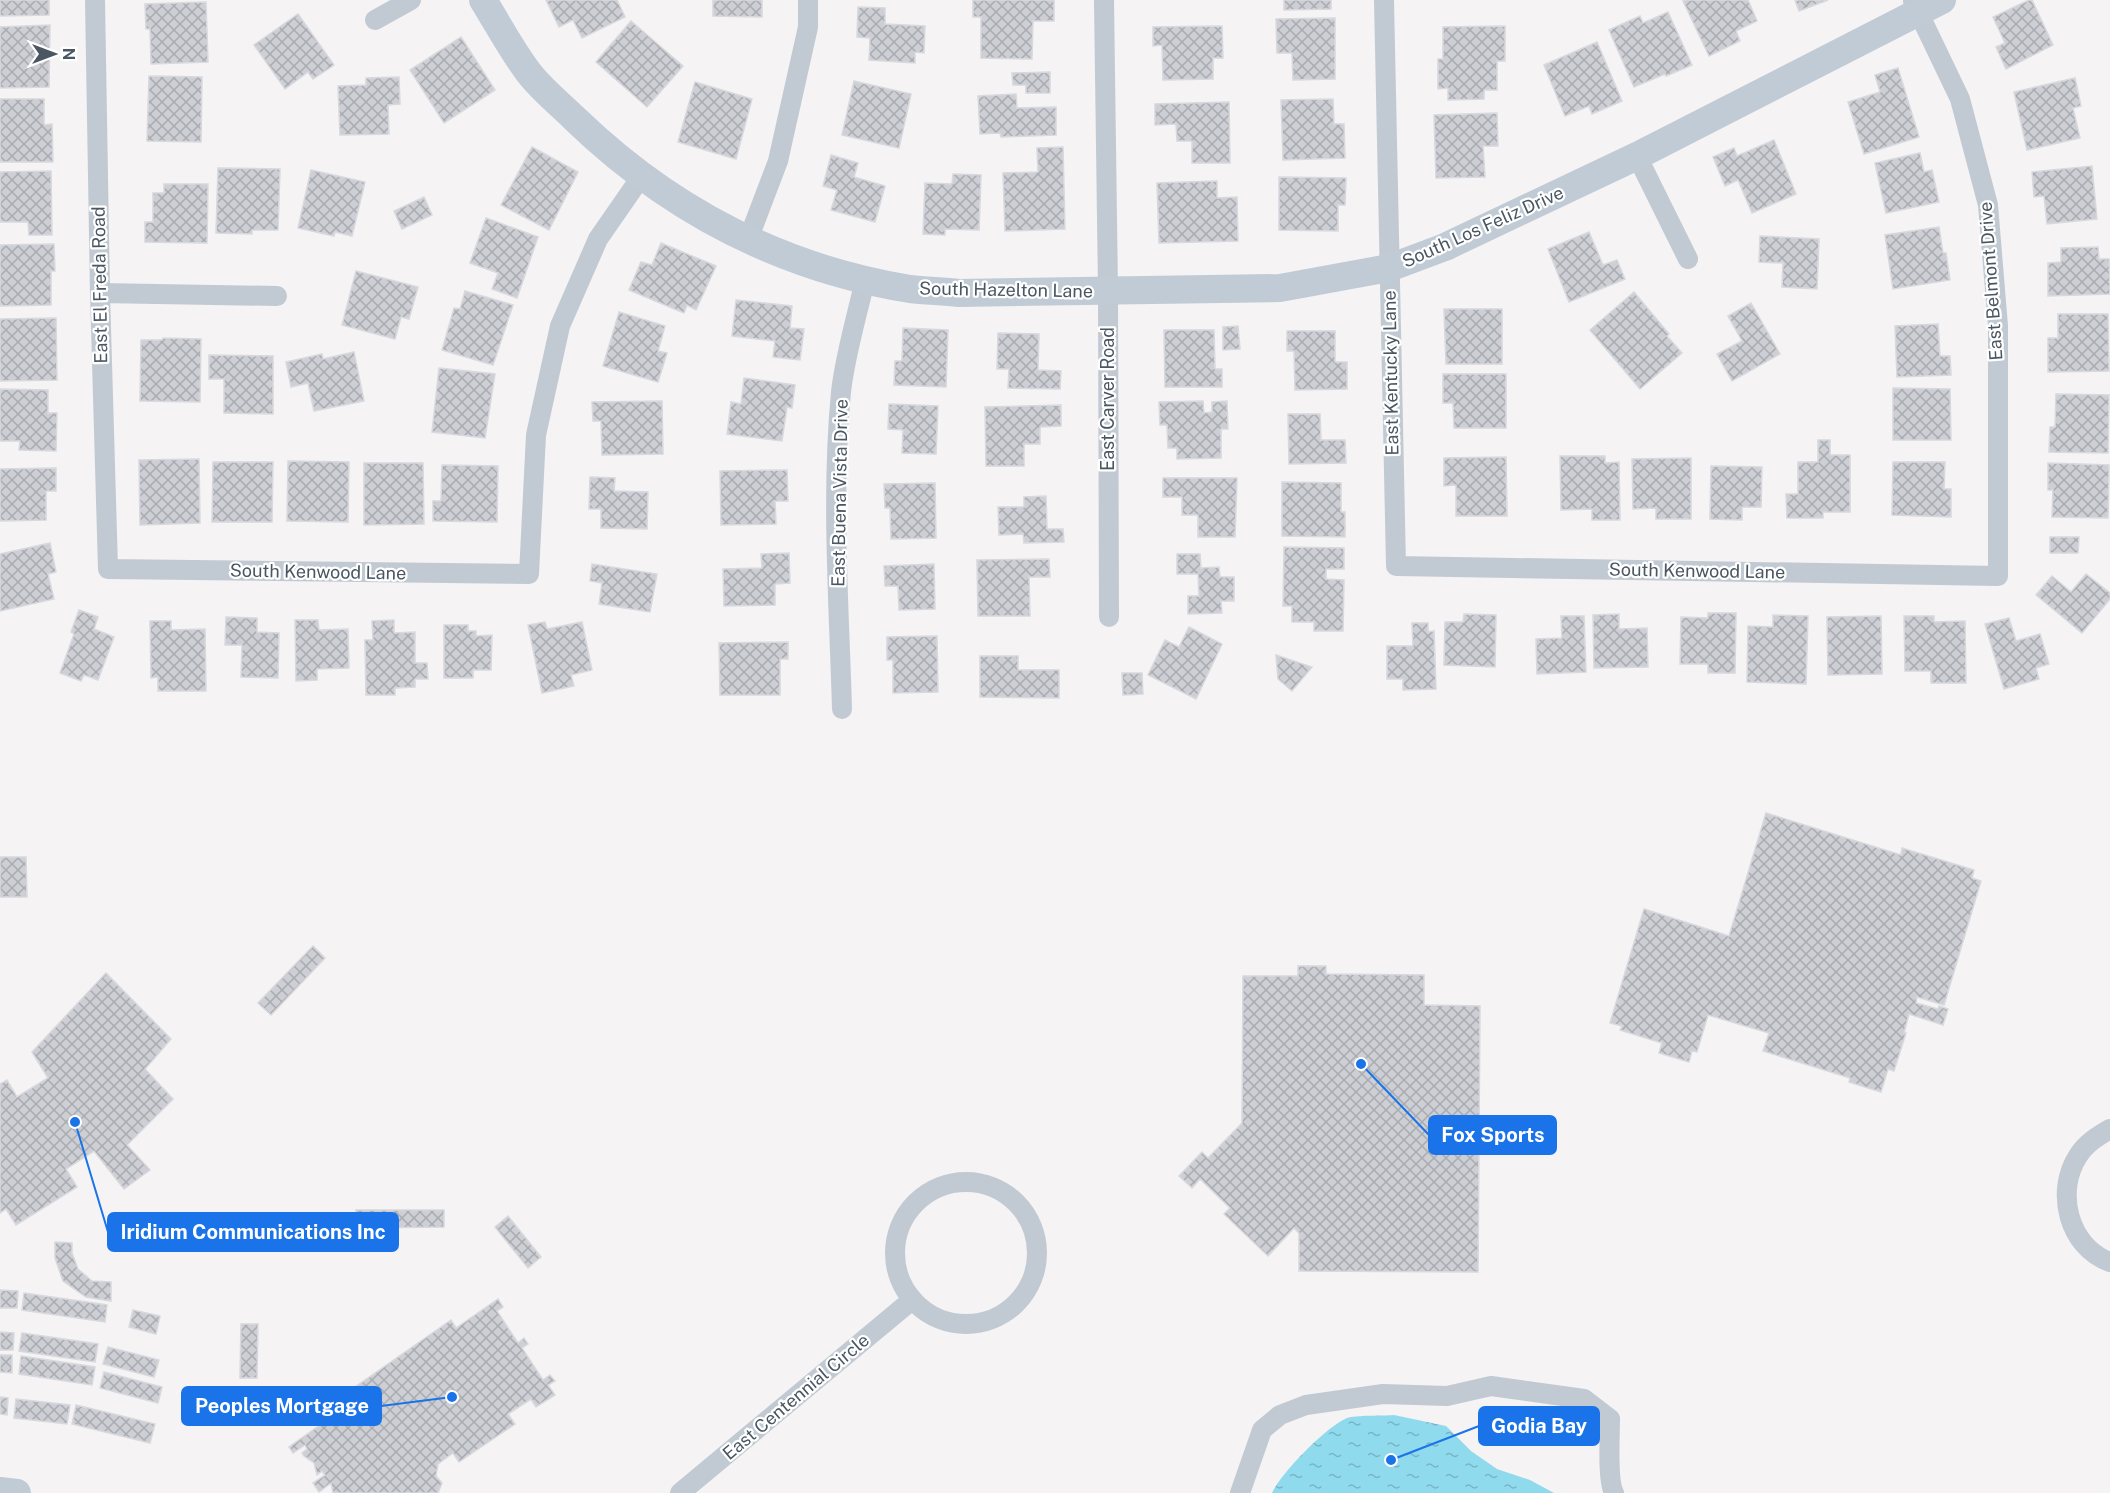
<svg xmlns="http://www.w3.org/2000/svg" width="2110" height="1493" viewBox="0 0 2110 1493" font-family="'Public Sans',sans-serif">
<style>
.water{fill:url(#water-ripples)}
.building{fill:url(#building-cross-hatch);stroke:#d7d9de;stroke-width:1.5}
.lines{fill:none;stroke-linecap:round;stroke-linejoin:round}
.street{stroke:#c1cad2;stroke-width:20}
.secondary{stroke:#c1cbd6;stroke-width:28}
.labels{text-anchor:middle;stroke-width:4.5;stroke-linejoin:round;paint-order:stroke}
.street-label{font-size:18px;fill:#4a5661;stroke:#fff}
.leader{fill:none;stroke:#1a73e8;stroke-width:2}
.callout-dot{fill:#1a73e8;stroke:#fff;stroke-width:2}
.callout{fill:#1a73e8;stroke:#1a73e8;stroke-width:2}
.callout-label{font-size:20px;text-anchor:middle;font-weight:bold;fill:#fff}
</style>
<defs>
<pattern id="water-ripples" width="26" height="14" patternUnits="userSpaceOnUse" patternTransform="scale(1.5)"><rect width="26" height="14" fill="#90daee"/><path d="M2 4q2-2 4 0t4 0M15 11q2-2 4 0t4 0" fill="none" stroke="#78b4c4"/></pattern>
<pattern id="building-cross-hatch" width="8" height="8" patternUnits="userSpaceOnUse" patternTransform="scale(1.5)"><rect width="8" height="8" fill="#cdcfd5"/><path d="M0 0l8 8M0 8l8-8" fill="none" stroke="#a8abb0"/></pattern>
</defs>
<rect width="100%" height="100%" fill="#f5f3f3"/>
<path class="water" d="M1394 1415 1446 1426 1471 1451 1497 1469 1530 1480 1554 1493H1272C1281 1473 1327 1426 1347 1418 1356 1415 1383 1416 1394 1415Z"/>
<g class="building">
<polygon points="0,0 49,0 49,15 0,16"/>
<polygon points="546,0 617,0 625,17 582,38 573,20 559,27"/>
<polygon points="713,0 762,0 762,17 713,16"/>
<polygon points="973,0 1054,0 1054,21 1033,21 1032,59 981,58 981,17 973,17"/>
<polygon points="1284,0 1331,0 1331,9 1284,10"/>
<polygon points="1686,0 1748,0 1757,21 1736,31 1740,41 1709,56 1683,1"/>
<polygon points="1795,0 1828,0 1799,11"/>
<polygon points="2029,0 2032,0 2053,45 2006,69 1996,47 2005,43 1993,17"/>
<polygon points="206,2 208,62 151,64 150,29 146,29 145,4"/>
<polygon points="858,7 885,8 885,24 925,26 924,53 915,52 915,63 869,60 870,38 857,37"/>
<polygon points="1668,12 1692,65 1666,76 1665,74 1634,87 1609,30 1640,16 1643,23"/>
<polygon points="298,14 334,65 313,79 308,72 285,89 254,45"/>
<polygon points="1335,18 1335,79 1293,80 1292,53 1277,53 1276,19"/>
<polygon points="631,21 683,66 647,107 596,62"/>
<polygon points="50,25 49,87 0,88 0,27"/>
<polygon points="1222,26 1223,58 1213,58 1213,79 1163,80 1162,45 1153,46 1153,27"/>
<polygon points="1505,26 1505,61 1497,61 1497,90 1484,90 1484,99 1448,100 1448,88 1438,89 1438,59 1443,59 1443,27"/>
<polygon points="461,37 495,90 444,123 410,70"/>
<polygon points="1597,42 1622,101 1592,114 1589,106 1565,116 1544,65"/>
<polygon points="1898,68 1919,137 1864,154 1848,102 1880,92 1875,75"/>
<polygon points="1050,72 1050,93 1026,93 1026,85 1013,85 1012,73"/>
<polygon points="149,76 202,77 201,142 147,141"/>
<polygon points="399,77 400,104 388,105 389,134 340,135 338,86 366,85 366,78"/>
<polygon points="2075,78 2081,106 2073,108 2080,138 2027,150 2014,92"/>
<polygon points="854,81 911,94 899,148 842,135"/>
<polygon points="695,82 752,99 736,159 678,142"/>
<polygon points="1016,94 1017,108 1056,107 1056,135 1001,137 1000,133 980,134 978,96"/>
<polygon points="0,99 44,99 44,125 52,124 53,162 0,162"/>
<polygon points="1333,99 1334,124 1344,124 1345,158 1283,160 1281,100"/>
<polygon points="1229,102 1230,163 1192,163 1192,141 1177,141 1176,124 1155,125 1155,104"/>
<polygon points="1497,113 1498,146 1483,146 1485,177 1436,178 1434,115"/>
<polygon points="1774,140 1796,194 1752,213 1738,180 1725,186 1713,157 1734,148 1737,156"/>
<polygon points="532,147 578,172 549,230 501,205"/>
<polygon points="1063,147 1065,229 1005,231 1003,173 1038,172 1037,148"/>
<polygon points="1920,153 1924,172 1932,170 1939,202 1886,213 1875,163"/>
<polygon points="831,155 858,163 854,177 885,186 875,222 831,210 837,190 823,186"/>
<polygon points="2092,166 2097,219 2047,224 2044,196 2034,197 2032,172"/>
<polygon points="218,168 280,169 278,230 252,230 252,234 216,233"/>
<polygon points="311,170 365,182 352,236 335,232 334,236 298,228"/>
<polygon points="51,171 52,235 29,235 28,222 0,222 0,172"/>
<polygon points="953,174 981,175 979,230 945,229 945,235 923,234 925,183 952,184"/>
<polygon points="1279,177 1346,178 1345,205 1338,205 1338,231 1279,230"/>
<polygon points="1217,181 1217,198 1237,197 1238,241 1159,243 1157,183"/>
<polygon points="164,184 208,184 207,243 145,242 145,222 153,222 153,193 164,193"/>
<polygon points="424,197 432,215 402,229 394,211"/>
<polygon points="486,218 538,237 517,298 492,289 498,273 470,263"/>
<polygon points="1939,227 1943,253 1946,253 1950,280 1893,289 1885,235"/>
<polygon points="1589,232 1603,265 1617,260 1625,279 1569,302 1548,249"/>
<polygon points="1760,236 1819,239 1817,289 1782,287 1783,263 1759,262"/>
<polygon points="661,243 716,266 696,310 687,305 684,313 629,290 641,262 652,265"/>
<polygon points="54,244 55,271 51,271 51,305 0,306 0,245"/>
<polygon points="2098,247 2099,259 2109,259 2110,294 2048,296 2048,263 2061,262 2061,248"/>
<polygon points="356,271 418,287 409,319 401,317 395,339 342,325"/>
<polygon points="465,291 513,305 493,365 442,350 454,308 460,309"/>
<polygon points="1634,292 1669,334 1667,336 1682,353 1640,389 1590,330"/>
<polygon points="736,300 792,306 790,328 804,329 800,360 773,357 775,341 732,336"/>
<polygon points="1751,303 1780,354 1732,381 1717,354 1742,341 1728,316"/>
<polygon points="1444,309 1502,309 1502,364 1446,364"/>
<polygon points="619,312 665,326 658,351 667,353 658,382 603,366"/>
<polygon points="2058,314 2108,314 2109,371 2048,372 2048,338 2058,338"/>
<polygon points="56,318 57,380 0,381 0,319"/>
<polygon points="1938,324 1940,356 1950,356 1951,375 1897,377 1895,326"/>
<polygon points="1238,326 1240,349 1223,350 1223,327"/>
<polygon points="903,328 948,330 946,387 894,385 895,361 902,361"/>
<polygon points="1164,330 1214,330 1215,369 1222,369 1222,387 1165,387"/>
<polygon points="1287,331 1335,331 1335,362 1347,362 1347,389 1295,390 1294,351 1287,351"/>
<polygon points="998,333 1039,334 1038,370 1061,371 1060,389 1008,388 1009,369 997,369"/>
<polygon points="163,338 201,339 200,402 140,401 141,340 162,340"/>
<polygon points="354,352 364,401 314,411 308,383 291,387 286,362 322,354 323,359"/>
<polygon points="209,355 273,356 273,414 224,413 224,379 209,379"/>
<polygon points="439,368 495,374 485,438 432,432"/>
<polygon points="1443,374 1506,374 1506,428 1454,428 1453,403 1443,403"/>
<polygon points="744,378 795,385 792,408 787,407 782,441 727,434 731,402 741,404"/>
<polygon points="1893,388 1950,389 1951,440 1893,440"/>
<polygon points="0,389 48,390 48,413 57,413 56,451 19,450 20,441 0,441"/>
<polygon points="2056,394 2109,395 2108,453 2049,452 2050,427 2055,427"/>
<polygon points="662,401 663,454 602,455 601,421 593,421 592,402"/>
<polygon points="1203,401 1204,413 1212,412 1212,402 1227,401 1228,429 1221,429 1221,458 1177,459 1177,448 1168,448 1167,425 1160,425 1159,402"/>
<polygon points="889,404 938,406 936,454 902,453 903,430 888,429"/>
<polygon points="1061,405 1061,426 1040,427 1040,444 1024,444 1024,466 986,466 985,407"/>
<polygon points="1288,414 1320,414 1321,440 1345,440 1346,463 1289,464"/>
<polygon points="1818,440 1830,440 1830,455 1850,455 1850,512 1823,512 1823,518 1787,518 1786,494 1798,494 1798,462 1818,462"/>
<polygon points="1560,456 1605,456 1605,463 1619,462 1620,520 1592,520 1592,509 1561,510"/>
<polygon points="1506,457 1507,516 1456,516 1456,485 1444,486 1444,458"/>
<polygon points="1691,458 1691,519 1656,519 1656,508 1633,509 1632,459"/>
<polygon points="199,459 200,523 140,525 139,460"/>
<polygon points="288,461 349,462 348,522 287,521"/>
<polygon points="213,462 273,462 272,522 212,522"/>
<polygon points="1893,462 1945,462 1944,489 1951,489 1951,517 1892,515"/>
<polygon points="364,463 423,463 424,524 364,525"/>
<polygon points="2048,463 2109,465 2108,518 2052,517 2053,490 2048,490"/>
<polygon points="442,465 498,466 497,522 433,521 433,501 441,501"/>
<polygon points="1711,466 1762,467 1761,507 1742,507 1742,520 1710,519"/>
<polygon points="56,468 56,491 46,491 46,520 0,521 0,469"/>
<polygon points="787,470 788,501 775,501 776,524 721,525 720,471"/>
<polygon points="590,477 615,478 614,491 648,492 647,529 601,528 601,509 589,509"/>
<polygon points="1163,478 1237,478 1235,537 1198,537 1198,515 1182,515 1182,497 1163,497"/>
<polygon points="1282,482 1341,483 1341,512 1345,512 1345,537 1282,536"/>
<polygon points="935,483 936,538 891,539 890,508 885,508 884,484"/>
<polygon points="1046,496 1047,529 1063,529 1064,542 1024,543 1023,534 999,535 998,507 1024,507 1024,497"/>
<polygon points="2050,537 2079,537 2078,553 2050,553"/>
<polygon points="50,543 56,572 48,574 54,599 0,611 0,554"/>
<polygon points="1284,547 1344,548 1344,569 1326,569 1326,579 1344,580 1343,631 1314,631 1314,622 1292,622 1292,606 1283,606"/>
<polygon points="789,553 790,583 775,584 775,605 724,606 723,569 762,568 761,554"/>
<polygon points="1177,554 1200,554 1201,568 1219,567 1220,577 1234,577 1234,601 1221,601 1222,613 1188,614 1188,596 1199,596 1198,574 1177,574"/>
<polygon points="1049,559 1050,577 1029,577 1030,616 978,616 977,560"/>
<polygon points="592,564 657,574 650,612 599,604 602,583 590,581"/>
<polygon points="934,564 935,609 899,610 898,586 885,586 884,566"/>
<polygon points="2086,574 2110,593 2110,599 2082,633 2036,595 2052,576 2071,592"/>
<polygon points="79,610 98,617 94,629 114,637 98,680 84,675 81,681 60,673 74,634 71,632"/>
<polygon points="1708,613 1736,613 1735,673 1708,673 1708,664 1680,664 1681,617 1708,618"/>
<polygon points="1464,614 1496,615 1495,667 1444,665 1445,622 1463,622"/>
<polygon points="1619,614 1619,629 1647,628 1648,667 1594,668 1593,615"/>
<polygon points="1773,615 1808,616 1806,684 1747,682 1748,626 1773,627"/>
<polygon points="1561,616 1584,616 1586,672 1537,674 1536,639 1562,638"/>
<polygon points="1881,616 1882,674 1828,675 1827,617"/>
<polygon points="1904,616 1934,616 1934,622 1965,621 1966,683 1931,683 1931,671 1905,671"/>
<polygon points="226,617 257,618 257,632 279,633 278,678 241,677 242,645 225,645"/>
<polygon points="2009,618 2016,641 2040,634 2049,664 2036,668 2039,679 2004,689 1985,624"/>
<polygon points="295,620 318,620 319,630 348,629 349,668 317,669 317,680 296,681"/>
<polygon points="394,620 394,633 415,632 415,663 427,663 428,679 415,679 415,687 395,688 395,695 366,695 365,640 373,640 372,621"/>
<polygon points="150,621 171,621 171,630 205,629 206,691 158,691 158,677 151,678"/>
<polygon points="545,622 547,629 582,622 592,670 571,675 574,686 542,693 528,625"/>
<polygon points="1412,623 1428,623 1428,632 1434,631 1436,689 1403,690 1403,679 1387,679 1387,646 1413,646"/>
<polygon points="444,625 468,625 468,631 476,631 476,636 492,635 491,670 473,670 473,678 444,678"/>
<polygon points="1189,627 1222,644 1196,699 1148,675 1165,640 1179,647"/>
<polygon points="937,636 938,692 893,693 893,660 887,660 887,637"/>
<polygon points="788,642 788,659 780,659 780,695 720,695 719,643"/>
<polygon points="1276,655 1312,667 1292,691 1278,679"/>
<polygon points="980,656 1018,656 1018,670 1059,670 1059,698 980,697"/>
<polygon points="1122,673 1142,673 1143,694 1123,695"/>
<polygon points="1766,813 1901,855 1902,848 1974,870 1972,878 1981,881 1944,1005 1917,997 1916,1003 1938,1009 1939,1006 1948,1009 1943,1025 1909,1014 1904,1033 1906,1033 1894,1071 1888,1069 1881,1092 1849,1082 1850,1078 1763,1051 1769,1033 1708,1015 1697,1052 1692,1051 1689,1062 1659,1053 1662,1043 1620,1030 1622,1026 1610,1023 1644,909 1729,936"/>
<polygon points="0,857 26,857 27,897 0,897"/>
<polygon points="313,946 325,958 271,1015 258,1003"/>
<polygon points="1298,966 1326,966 1326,974 1424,975 1424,1005 1480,1006 1478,1272 1299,1271 1299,1233 1294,1228 1268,1256 1224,1214 1230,1208 1200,1179 1192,1188 1179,1176 1202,1152 1208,1158 1242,1123 1243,976 1298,976"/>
<polygon points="106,973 171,1039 145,1069 173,1099 127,1145 150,1170 124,1189 94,1151 66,1169 77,1187 16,1225 6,1209 0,1213 0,1084 7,1080 17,1097 48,1078 32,1052"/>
<polygon points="356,1210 444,1210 444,1227 356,1228"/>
<polygon points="508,1216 541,1257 528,1268 495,1227"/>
<polygon points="55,1242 72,1243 72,1253 78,1269 92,1281 111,1282 111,1301 86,1297 63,1281 55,1258"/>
<polygon points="0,1290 18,1291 17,1308 0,1308"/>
<polygon points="24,1293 107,1305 105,1322 22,1310"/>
<polygon points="498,1299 503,1307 497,1311 518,1343 524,1338 528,1344 522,1348 543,1380 550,1375 555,1381 548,1385 555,1395 536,1407 531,1399 508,1414 515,1424 459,1462 453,1453 438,1464 436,1476 442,1483 438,1493 333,1493 331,1483 319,1492 313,1483 325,1475 322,1471 317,1475 314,1463 304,1456 302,1453 307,1449 305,1445 293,1453 289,1447 354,1401 348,1392 451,1320 456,1328"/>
<polygon points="133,1310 160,1316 156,1334 129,1327"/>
<polygon points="241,1324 258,1324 257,1378 240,1378"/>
<polygon points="0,1332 14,1333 13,1350 0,1350"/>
<polygon points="22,1333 98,1344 95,1362 19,1351"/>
<polygon points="108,1347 159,1360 154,1377 103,1364"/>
<polygon points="0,1355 12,1355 12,1373 0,1372"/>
<polygon points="21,1356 95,1367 92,1385 19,1374"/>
<polygon points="104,1372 162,1387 158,1403 100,1388"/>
<polygon points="0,1397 8,1398 7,1415 0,1414"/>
<polygon points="16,1399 70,1405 67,1424 14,1418"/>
<polygon points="76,1405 155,1424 150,1443 72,1424"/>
</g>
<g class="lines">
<g class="street">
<polyline points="95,0 100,293 108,569 529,574 536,435 560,326 598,239 641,177"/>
<polyline points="1104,0 1108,291 1109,617"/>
<polyline points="1384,0 1396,566 1998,576 1998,326 1988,205 1960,99 1913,1"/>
<polyline points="375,20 411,0"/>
<polyline points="1637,156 1688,259"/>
<polyline points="748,240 778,161 808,27 808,0"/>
<polyline points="100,293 277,296"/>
<path d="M842 709C839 604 831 497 841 392 845 355 857 316 865 280"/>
<path d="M2110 1129C2098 1136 2086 1143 2078 1156 2055 1191 2068 1247 2110 1262"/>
<circle cx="966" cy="1253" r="71"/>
<polyline points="680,1493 912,1300"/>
<path d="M1240 1493 1262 1430 1280 1415 1306 1405 1383 1394 1447 1396 1491 1386 1584 1399 1610 1419C1610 1436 1607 1480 1614 1493"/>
</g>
<g class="secondary">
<path d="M483 0C498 24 512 51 529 73 542 90 560 104 574 118 668 209 781 268 910 289 926 291 943 291 959 293L1280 288 1389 268 1445 247 1637 156 1942 0"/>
<polyline points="0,1491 17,1493"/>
</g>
</g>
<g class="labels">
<g class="street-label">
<text transform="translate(1483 227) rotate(-24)" y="6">South Los Feliz Drive</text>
<text transform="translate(1991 281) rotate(-94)" y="6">East Belmont Drive</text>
<text transform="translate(100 285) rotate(-91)" y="6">East El Freda Road</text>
<text transform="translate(1006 290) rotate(1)" y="6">South Hazelton Lane</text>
<text transform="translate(1391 373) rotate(-91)" y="6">East Kentucky Lane</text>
<text transform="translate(1108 399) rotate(-90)" y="6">East Carver Road</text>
<text transform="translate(840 493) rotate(-89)" y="6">East Buena Vista Drive</text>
<text transform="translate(1697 571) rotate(1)" y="6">South Kenwood Lane</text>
<text transform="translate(318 572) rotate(1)" y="6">South Kenwood Lane</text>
<text transform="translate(796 1397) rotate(-40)" y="6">East Centennial Circle</text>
</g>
</g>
<path class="leader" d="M1361 1064L1429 1135M75 1122L108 1232M452 1397L381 1406M1391 1460L1479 1426"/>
<g class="callout-dot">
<circle cx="1361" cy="1064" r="6"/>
<circle cx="75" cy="1122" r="6"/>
<circle cx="452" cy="1397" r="6"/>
<circle cx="1391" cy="1460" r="6"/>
</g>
<g class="callout">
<rect x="1429" y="1116" width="127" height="38" rx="6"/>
<rect x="108" y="1213" width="290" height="38" rx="6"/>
<rect x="182" y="1387" width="199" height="38" rx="6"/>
<rect x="1479" y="1407" width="120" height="38" rx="6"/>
</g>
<g class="callout-label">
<text x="1493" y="1142">Fox Sports</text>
<text x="253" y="1239">Iridium Communications Inc</text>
<text x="282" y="1413">Peoples Mortgage</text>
<text x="1539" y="1433">Godia Bay</text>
</g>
<g transform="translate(54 54) rotate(90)" stroke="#ffffff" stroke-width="4.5" paint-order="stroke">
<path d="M0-4.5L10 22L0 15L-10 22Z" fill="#4a5661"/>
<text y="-9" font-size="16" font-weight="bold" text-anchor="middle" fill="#4a5661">N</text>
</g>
</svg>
